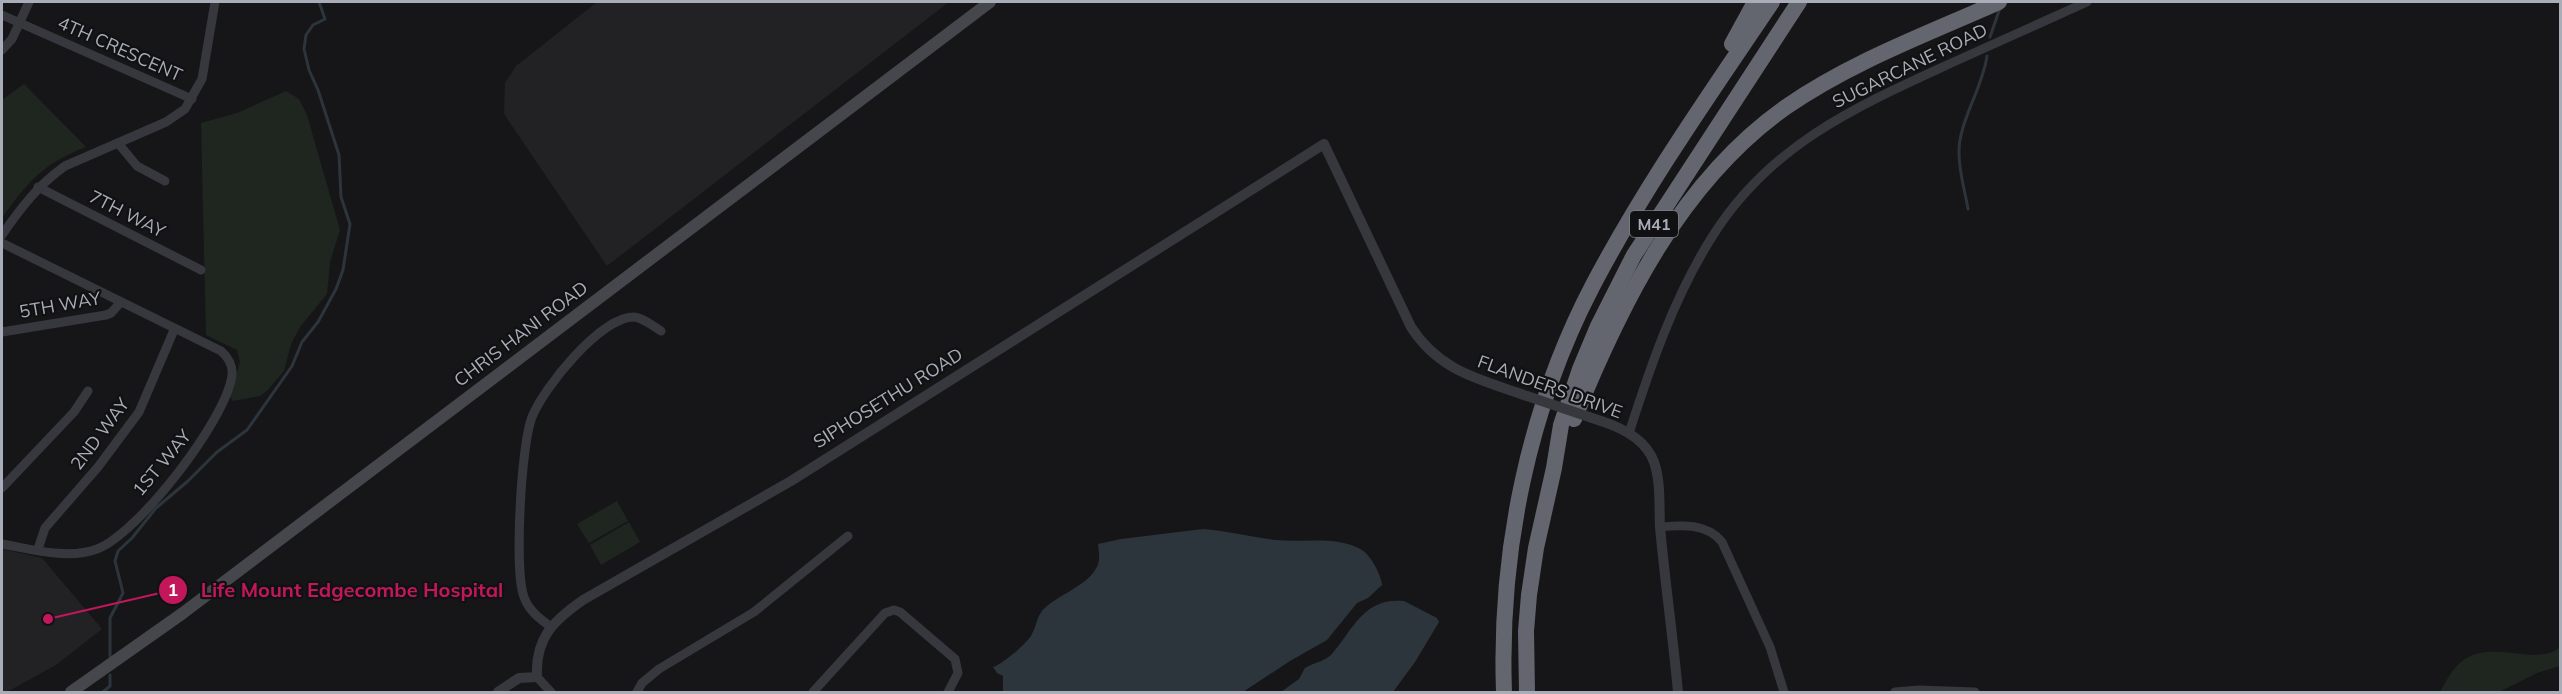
<svg xmlns="http://www.w3.org/2000/svg" width="2562" height="694" viewBox="0 0 2562 694" font-family="Mulish,sans-serif">
<style>
.built{fill:#222225}
.green{fill:#1e261f}
.water{fill:#2c353c}
.lines{fill:none;stroke-linecap:round;stroke-linejoin:round}
.stream{stroke:#2c353c;stroke-width:3}
.minor{stroke:#37383d;stroke-width:9}
.tertiary{stroke:#37383d;stroke-width:10}
.secondary{stroke:#45474d;stroke-width:12}
.motorway{stroke:#63666e;stroke-width:16}
.tertiary-bridge{stroke:#37383d;stroke-width:10}
.labels{text-anchor:middle;stroke-width:4.5;stroke-linejoin:round;paint-order:stroke}
.shield{fill:#111113;stroke:#7b7e86;stroke-width:1.5}
.shield-label{font-size:16px;font-weight:bold;fill:#a8adb8}
.street-label{font-size:18px;fill:#a8adb8;stroke:#111113}
.leader{fill:none;stroke:#c2185b;stroke-width:2}
.callout-dot{fill:#c2185b;stroke:#111113;stroke-width:2}
.mark-label{font-size:18px;text-anchor:middle;font-weight:bold;fill:#fff}
.callout-label{font-size:20px;text-anchor:middle;font-weight:bold;fill:#c2185b;stroke:#111113;stroke-width:4.5;stroke-linejoin:round;paint-order:stroke}
</style>
<rect width="100%" height="100%" fill="#161618"/>
<g class="built">
<polygon points="597,2 949,2 607,266 504,114 505,83 516,66"/>
<polygon points="2,549 42,558 102,629 56,665 7,692 2,692"/>
</g>
<g class="green">
<path d="M24 84 86 147C44 163 27 182 2 218V100Z"/>
<polygon points="286,91 299,99 307,115 340,230 330,262 327,294 300,327 291,344 284,371 268,390 260,396 233,401 230,397 240,362 237,350 206,335 201,123 237,113"/>
<polygon points="617,501 628,521 589,543 577,524"/>
<polygon points="629,522 640,542 601,565 590,545"/>
<path d="M2560 647V666L2537 673 2499 692H2440C2446 681 2454 666 2465 659 2495 640 2538 667 2560 647Z"/>
</g>
<g class="water">
<path d="M1203 529C1227 531 1251 537 1276 540 1304 543 1337 535 1362 550 1371 556 1381 574 1382 585L1368 598 1357 603 1327 640 1290 661 1243 692H1003V676L997 673 993 667C1002 664 1028 643 1032 634 1038 623 1036 615 1047 606 1060 595 1086 585 1095 570 1101 562 1099 554 1098 544L1121 539Z"/>
<path d="M1404 601 1437 618 1439 622 1415 662 1393 692H1281L1299 679 1305 668C1313 663 1325 661 1331 655 1353 630 1363 597 1404 601Z"/>
</g>
<g class="lines">
<g class="stream">
<polyline points="1990,37 2000,8"/>
<path d="M1968 209C1964 186 1955 158 1961 135 1967 108 1983 84 1987 56"/>
<polyline points="110,656 110,618 123,593 115,561 118,551 132,538 156,508 188,481 217,452 247,430 292,366 302,342 318,322 336,289 343,270 350,224 341,197 339,155 318,90 309,70 304,49 306,35 313,25 325,19 319,2"/>
<polyline points="103,692 110,686 110,675"/>
</g>
<g class="minor">
<polyline points="2,15 192,99"/>
<polyline points="2,50 12,39 29,2"/>
<polyline points="118,143 137,166 165,181"/>
<polyline points="38,187 201,270"/>
<path d="M2 235C20 209 38 185 65 166L166 122 185 109 202 79 215 2"/>
<path d="M2 243 221 351C228 357 233 366 232 375 227 419 137 535 97 549 68 560 31 549 2 544"/>
<polyline points="2,332 106,315 111,313 120,303"/>
<path d="M1629 433C1651 365 1674 297 1712 237 1769 146 1853 108 1947 65 1994 44 2040 23 2087 2"/>
<polyline points="2,488 74,412 88,391"/>
<path d="M1660 527C1682 525 1707 523 1722 542L1770 647 1784 692"/>
<polyline points="38,549 45,528 98,467 139,412 174,330"/>
<path d="M551 627C540 619 529 611 524 597 514 570 521 445 532 417 544 387 600 318 633 317 642 317 653 326 661 331"/>
<polyline points="537,677 551,692"/>
<polyline points="637,692 642,683 659,669 754,612 848,536"/>
<polyline points="813,692 885,613 894,610 900,612 955,659 958,673 948,692"/>
<polyline points="1895,692 1919,690 1975,692"/>
</g>
<g class="tertiary">
<path d="M1601 421C1623 428 1646 440 1654 462 1661 482 1659 506 1660 527 1665 582 1673 637 1678 692"/>
<path d="M498 692 519 678 537 677C535 638 553 621 583 600L791 481 1324 144 1411 327C1440 372 1480 379 1527 396"/>
</g>
<polyline class="secondary" points="71,692 183,613 990,2"/>
<g class="motorway">
<polyline points="1732,44 1755,2"/>
<path d="M1574 419C1621 303 1681 181 1786 107 1851 62 1927 34 1999 2"/>
<path d="M1504 692C1499 553 1528 409 1593 285 1645 186 1710 94 1772 2"/>
<polyline points="1527,692 1526,631 1529,595 1536,548 1554,468 1561,425 1580,369 1598,326 1634,255 1799,2"/>
</g>
<polyline class="tertiary-bridge" points="1527,396 1601,421"/>
</g>
<g class="labels">
<rect class="shield" x="1630" y="211" width="48" height="26" rx="4.5"/>
<g class="shield-label">
<text x="1654" y="230">M41</text>
</g>
<g class="street-label">
<text transform="translate(120 49) rotate(24)" y="6">4TH CRESCENT</text>
<text transform="translate(1910 66) rotate(-26)" y="6">SUGARCANE ROAD</text>
<text transform="translate(127 214) rotate(27)" y="6">7TH WAY</text>
<text transform="translate(60 305) rotate(-10)" y="6">5TH WAY</text>
<text transform="translate(521 334) rotate(-37)" y="6">CHRIS HANI ROAD</text>
<text transform="translate(1550 387) rotate(20)" y="6">FLANDERS DRIVE</text>
<text transform="translate(888 398) rotate(-32)" y="6">SIPHOSETHU ROAD</text>
<text transform="translate(100 434) rotate(-53)" y="6">2ND WAY</text>
<text transform="translate(162 463) rotate(-50)" y="6">1ST WAY</text>
</g>
</g>
<path class="leader" d="M48 619L173 590"/>
<g class="callout-dot">
<circle cx="48" cy="619" r="6"/>
<circle cx="173" cy="590" r="15"/>
</g>
<g class="mark-label">
<text x="173" y="596">1</text>
</g>
<g class="callout-label">
<text x="352" y="597">Life Mount Edgecombe Hospital</text>
</g>
<rect width="2562" height="694" fill="none" stroke="#a8adb8" stroke-width="6"/>
</svg>
